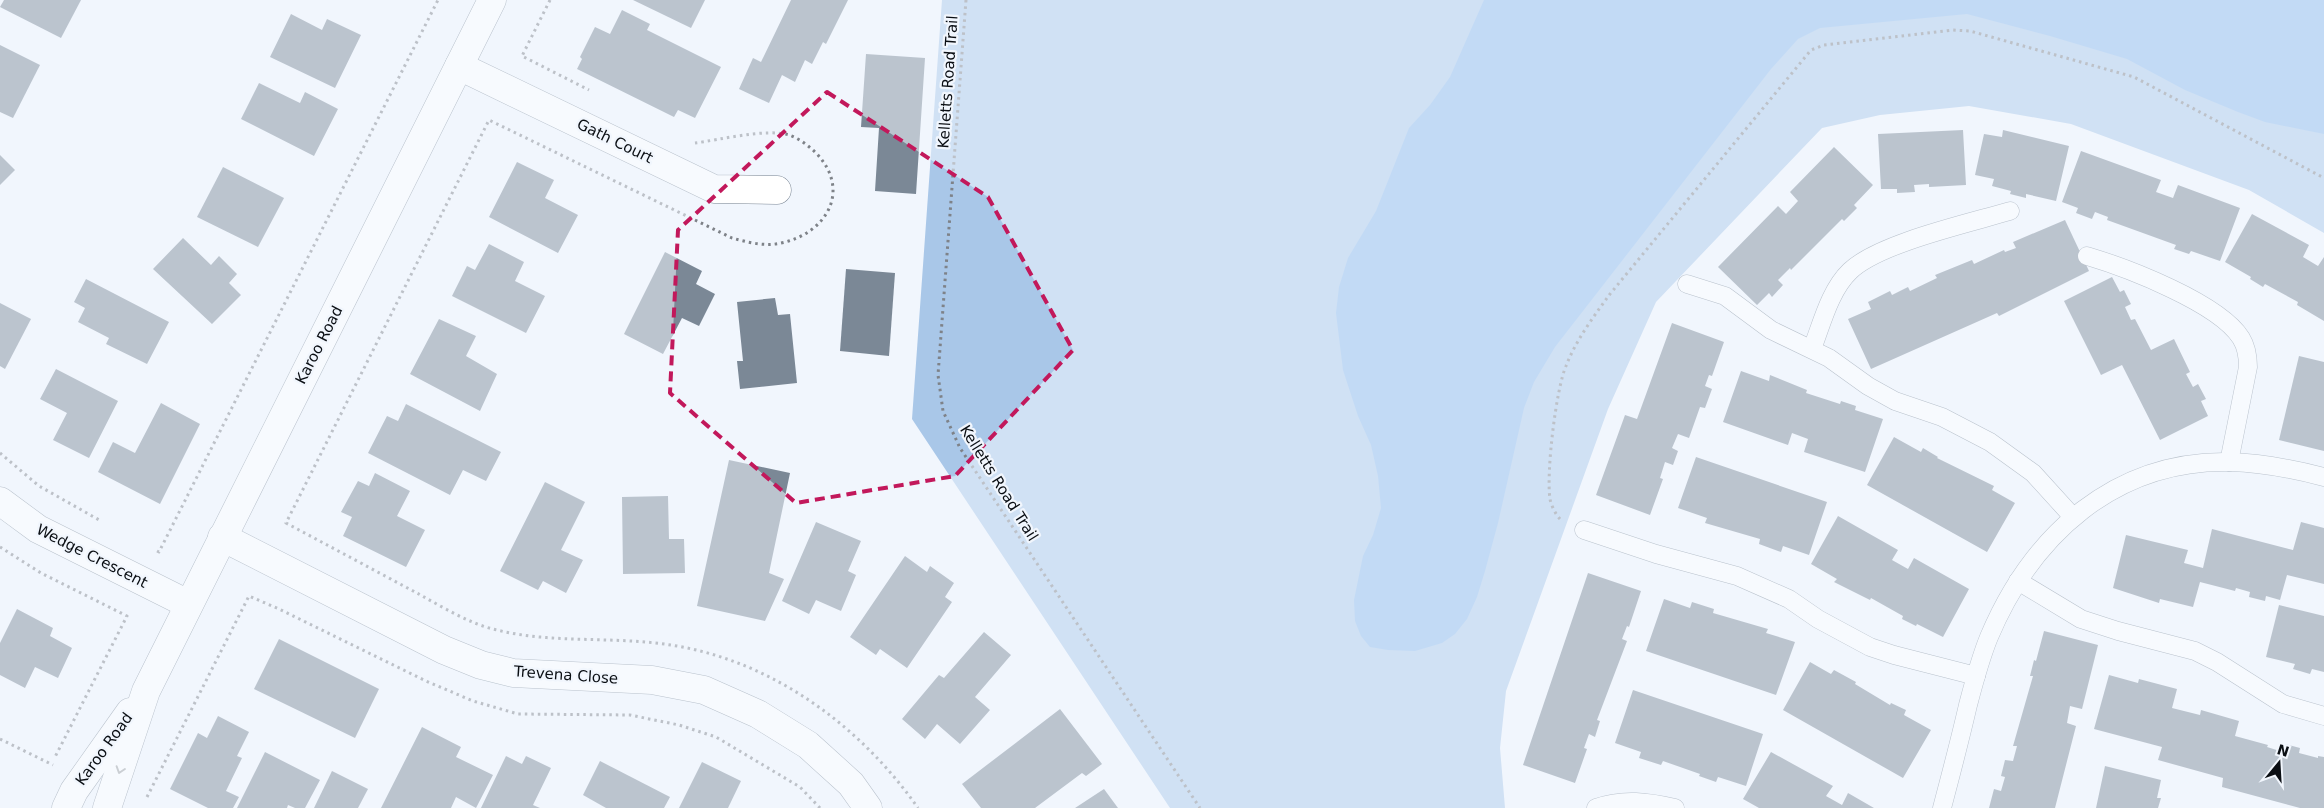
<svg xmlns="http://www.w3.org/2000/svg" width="2324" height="808" viewBox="0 0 2324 808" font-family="'DejaVu Sans',sans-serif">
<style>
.green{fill:#a9c7e8}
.water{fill:#8ab9ec}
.building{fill:#7b8896}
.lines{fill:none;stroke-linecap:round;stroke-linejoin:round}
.service-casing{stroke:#788492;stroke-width:19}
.minor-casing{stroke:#788492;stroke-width:29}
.path{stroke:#7e8288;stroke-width:3;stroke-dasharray:2.5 4;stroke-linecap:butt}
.service{stroke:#fff;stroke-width:18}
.minor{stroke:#fff;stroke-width:28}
.oneway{stroke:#9d9fa1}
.marked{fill:none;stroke:#c2185b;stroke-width:4;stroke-dasharray:10 6;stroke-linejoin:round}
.labels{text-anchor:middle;stroke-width:4.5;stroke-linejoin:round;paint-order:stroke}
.street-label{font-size:15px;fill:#0a0e13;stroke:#f1f6fd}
</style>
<rect width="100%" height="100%" fill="#f1f6fd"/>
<polygon class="green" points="942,0 2324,0 2324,233 2249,190 2071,124 1969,106 1880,115 1822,128 1656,302 1608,409 1506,691 1500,748 1505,808 1170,808 912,419"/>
<polygon class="water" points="1484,0 2324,0 2324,134 2265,122 2238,112 2185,90 2127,59 2050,36 1967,14 1820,28 1798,39 1771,69 1555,347 1534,382 1524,408 1498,523 1485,571 1477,597 1467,619 1455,634 1442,643 1415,651 1388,650 1370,647 1361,636 1355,621 1354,600 1363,556 1373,535 1381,508 1378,476 1371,445 1358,416 1343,370 1336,313 1339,287 1348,258 1376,211 1409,128 1430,105 1450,77"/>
<g class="building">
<polygon points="4,0 81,0 61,38 0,7"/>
<polygon points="633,0 705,0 691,28"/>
<polygon points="791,0 848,0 826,44 823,42 812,64 805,60 795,82 782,75 769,103 739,89 753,58 761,62"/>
<polygon points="622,10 650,24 647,30 721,67 695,118 678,110 674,117 577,69 582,59 580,57 595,27 610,34"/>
<polygon points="291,14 322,30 327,19 361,35 335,88 270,57"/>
<polygon points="0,45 40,65 13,118 0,112"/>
<polygon points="866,54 925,58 916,194 875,191 879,128 861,127"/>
<polygon points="259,83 300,103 305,92 338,109 314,156 241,119"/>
<polygon points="1963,130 1966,185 1929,187 1929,184 1914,185 1915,192 1897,193 1897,189 1881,189 1878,134"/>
<polygon points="2003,130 2069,146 2056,201 2026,194 2026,198 2010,194 2011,191 1992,186 1994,179 1975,175 1984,134 2002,137"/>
<polygon points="1834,147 1873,185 1854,205 1857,208 1844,221 1842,219 1791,270 1790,268 1778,280 1783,285 1772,297 1769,293 1757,305 1718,267 1778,206 1786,214 1798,201 1790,192"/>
<polygon points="2081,151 2161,180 2156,192 2173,198 2178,185 2240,208 2220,261 2191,251 2189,254 2174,249 2176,245 2107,220 2108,217 2095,212 2092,219 2076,213 2078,208 2062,202"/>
<polygon points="0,155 15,170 0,185"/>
<polygon points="517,162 554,180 545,198 578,215 558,253 489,217"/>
<polygon points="223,167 284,198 258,247 197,217"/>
<polygon points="2252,214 2309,245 2303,257 2318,266 2324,257 2324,321 2297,305 2298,302 2265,284 2263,287 2250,279 2251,277 2225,262"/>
<polygon points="2065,220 2089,271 1999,316 1997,313 1871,369 1848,319 1871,309 1868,302 1890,291 1892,295 1908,287 1910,291 1937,278 1935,275 1972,260 1974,264 2004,250 2005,252 2016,248 2013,242"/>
<polygon points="183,238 211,265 219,256 237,274 229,283 241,295 212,324 153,269"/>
<polygon points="489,244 524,262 515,281 545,296 526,333 452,296 467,266 475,270"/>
<polygon points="665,252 702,271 696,284 715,294 699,326 682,318 663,354 624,334"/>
<polygon points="846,269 895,273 889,356 840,351"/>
<polygon points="2112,277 2120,292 2124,290 2131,304 2125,307 2131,320 2135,319 2151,350 2174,339 2190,372 2186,374 2193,387 2198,384 2206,399 2201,401 2208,416 2160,440 2122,365 2101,375 2064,301"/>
<polygon points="86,279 169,322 147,364 106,344 109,338 78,322 85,308 74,302"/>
<polygon points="775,298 778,315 790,314 797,383 740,389 737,361 743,361 737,302"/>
<polygon points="0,303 31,319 5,369 0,366"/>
<polygon points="439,319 476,336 466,356 497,374 480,411 410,374"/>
<polygon points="1672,323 1724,342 1712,376 1709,375 1705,386 1712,389 1705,408 1700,407 1689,438 1678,434 1672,448 1678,451 1673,465 1665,462 1660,478 1663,479 1650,515 1596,495 1625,415 1637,419"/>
<polygon points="2299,356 2324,362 2324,451 2279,440"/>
<polygon points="56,369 118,401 89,458 53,440 67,413 40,399"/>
<polygon points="1741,371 1769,381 1770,375 1807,390 1806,393 1840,404 1841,401 1856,406 1855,410 1883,419 1865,472 1804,452 1808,439 1792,433 1788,445 1723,422"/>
<polygon points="161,403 200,424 160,504 98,472 113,442 135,453"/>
<polygon points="406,404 501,452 486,481 463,470 450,495 368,453 387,416 398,421"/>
<polygon points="1894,437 1921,452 1923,448 1938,457 1937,458 1994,486 1992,490 2015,503 1987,552 1867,485"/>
<polygon points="1696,457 1827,502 1809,555 1783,546 1781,552 1759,544 1760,539 1705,523 1707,518 1678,508"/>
<polygon points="729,460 790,473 769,573 784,579 765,621 697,606"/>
<polygon points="375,473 410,491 397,516 425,530 406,567 343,536 352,517 341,512 358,481 369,486"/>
<polygon points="545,482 585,502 561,550 583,560 566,593 543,581 538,590 500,571"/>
<polygon points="668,496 669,539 684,539 685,573 623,574 622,497"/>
<polygon points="1838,516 1898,550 1892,560 1908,569 1914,558 1969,589 1943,637 1917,624 1916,626 1902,619 1903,616 1871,598 1870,600 1834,582 1837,579 1811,564"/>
<polygon points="816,522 861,541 848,571 856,575 841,611 816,600 809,614 782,601"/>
<polygon points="2301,522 2324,528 2324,584 2287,575 2280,600 2266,596 2265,601 2249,597 2250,592 2236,588 2235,591 2200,582 2193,607 2160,599 2159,603 2113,588 2126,535 2188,550 2184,563 2203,568 2212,529 2293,550"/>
<polygon points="905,556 927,572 930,566 954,583 945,597 952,602 907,668 880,649 876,655 850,637"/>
<polygon points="1588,573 1641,591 1629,627 1627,626 1622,639 1627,641 1597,720 1600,721 1595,737 1589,734 1584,748 1587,749 1575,783 1523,765"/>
<polygon points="1664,599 1690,608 1692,602 1714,609 1713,613 1768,629 1766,633 1795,642 1776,695 1646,651"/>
<polygon points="2279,605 2324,616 2324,672 2312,669 2310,674 2293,669 2295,664 2266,657"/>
<polygon points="17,609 53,628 50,636 72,648 58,678 35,667 25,688 0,675 0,643"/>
<polygon points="2044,631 2098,645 2082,709 2070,706 2067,723 2076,726 2055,808 1989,808 1994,789 2001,791 2005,777 2001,776 2005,760 2013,761 2017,746 2013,746 2033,676 2030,676 2034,660 2036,661"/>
<polygon points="984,632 1011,655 975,697 990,710 960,744 937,724 925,739 902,719 939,675 944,678"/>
<polygon points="279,639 379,689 355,738 254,689"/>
<polygon points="1810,662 1831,674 1834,670 1856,682 1855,684 1890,705 1891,703 1906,710 1904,715 1931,730 1903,778 1783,710"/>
<polygon points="2109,675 2138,683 2139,679 2177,689 2172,708 2200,715 2201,710 2239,721 2235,736 2268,745 2267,747 2283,752 2285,744 2300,748 2299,753 2318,758 2318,756 2324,757 2324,808 2300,808 2222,787 2223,778 2158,760 2162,747 2094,729"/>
<polygon points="1633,690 1763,734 1746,786 1718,777 1716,782 1699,776 1700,774 1663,761 1661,765 1639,758 1641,752 1615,743"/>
<polygon points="1060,709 1102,764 1086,776 1082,773 1035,808 981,808 962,784"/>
<polygon points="218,716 249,732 237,756 242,758 226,791 239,797 233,808 208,808 170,789 198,733 207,738"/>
<polygon points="422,727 461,747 456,757 493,775 476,808 456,797 451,808 381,808"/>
<polygon points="265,752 320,780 305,808 295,808 288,805 287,808 237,808"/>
<polygon points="1771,752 1833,786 1826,796 1842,805 1848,793 1874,808 1759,808 1743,799"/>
<polygon points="506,756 522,764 526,756 551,768 533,805 540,808 481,808"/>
<polygon points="600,761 670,797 664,808 606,808 583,795"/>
<polygon points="702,762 741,781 728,808 679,808"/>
<polygon points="2105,766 2161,780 2157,798 2161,798 2158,808 2096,808"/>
<polygon points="332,771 368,789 358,808 314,808"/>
<polygon points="1104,789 1118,808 1075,808"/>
</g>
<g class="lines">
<g class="service-casing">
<g id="service">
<path d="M2087 256C2127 268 2219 303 2241 338 2246 346 2248 358 2248 367L2229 462"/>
<polyline points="1687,284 1725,296 1771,330 1829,358 1868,386 1895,401 1942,417 1990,442 2033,473 2073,517"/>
<path d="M1812 349C1822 323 1830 290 1850 271 1879 243 1970 223 2010 211"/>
<polyline points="1584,530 1656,554 1737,576 1789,599 1818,619 1870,647 1894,655 1976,676"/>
<polyline points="2018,581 2081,619 2118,631 2195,651 2217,662 2283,704 2324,716"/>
<path d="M1596 808C1623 798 1649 802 1675 808"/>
<path d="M1942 808C1951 774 1960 740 1968 705 1974 682 1980 659 1989 637 2032 535 2115 459 2231 462 2263 463 2293 469 2324 477"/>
</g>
</g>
<g class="minor-casing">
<g id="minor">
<polyline points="459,66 714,189 777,190"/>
<polyline points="0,501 38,529 188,604"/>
<polyline points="222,537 444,650 481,665 513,673 652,680 704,690 758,714 808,745 851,784 868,808"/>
<polyline points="66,808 74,791 130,712"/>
<polyline points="107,808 146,691 492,0"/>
</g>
</g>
<g class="path">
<polyline points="550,0 522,56 589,90"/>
<polyline points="966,0 938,375 943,411 960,448 1200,808"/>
<path d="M695 143C719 140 767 128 789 135 800 139 809 146 817 154 852 192 825 234 781 243 765 247 747 242 732 238L489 120 286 523C329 546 372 569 415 592 441 606 469 624 497 630 549 643 603 637 655 643 763 654 857 721 918 808"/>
<polyline points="0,453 39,486 101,521"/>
<path d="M1560 519C1556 515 1551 505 1550 499 1546 473 1556 389 1566 366 1576 340 1594 316 1610 294L1811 50 1824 45 1953 30 1970 31 2134 77 2324 178"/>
<polyline points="0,547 41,573 127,616 54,759"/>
<polyline points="157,551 159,552 438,0"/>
<polyline points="0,739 53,765"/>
<polyline points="147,797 249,596 279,609 426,681 473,701 518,714 630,715 679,725 716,737 800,787 820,808"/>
</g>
<use href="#service" class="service"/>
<use href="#minor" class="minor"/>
</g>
<defs><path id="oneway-chevron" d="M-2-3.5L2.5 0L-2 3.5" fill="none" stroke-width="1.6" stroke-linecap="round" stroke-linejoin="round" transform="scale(1.25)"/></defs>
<use class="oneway" href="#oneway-chevron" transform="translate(120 770) rotate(108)"/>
<path d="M0 0H2324V808H0ZM827 92 988 197 1073 350 955 476 796 503 670 393 678 230Z" fill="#f1f6fd" fill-opacity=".55" fill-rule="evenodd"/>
<path class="marked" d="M827 92 988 197 1073 350 955 476 796 503 670 393 678 230Z"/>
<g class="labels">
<g class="street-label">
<text transform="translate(948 82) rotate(-86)" y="5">Kelletts Road Trail</text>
<text transform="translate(615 141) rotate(26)" y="5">Gath Court</text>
<text transform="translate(319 345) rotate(-63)" y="5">Karoo Road</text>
<text transform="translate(999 483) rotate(58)" y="5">Kelletts Road Trail</text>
<text transform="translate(92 556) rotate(27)" y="5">Wedge Crescent</text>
<text transform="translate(566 675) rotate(4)" y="5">Trevena Close</text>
<text transform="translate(104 749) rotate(-54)" y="5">Karoo Road</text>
</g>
</g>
<g transform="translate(2279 763) rotate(18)" stroke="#f1f6fd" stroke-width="4" paint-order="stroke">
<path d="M0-4L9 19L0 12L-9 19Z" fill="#0a0e13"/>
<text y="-8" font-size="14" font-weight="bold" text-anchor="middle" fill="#0a0e13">N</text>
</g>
</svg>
